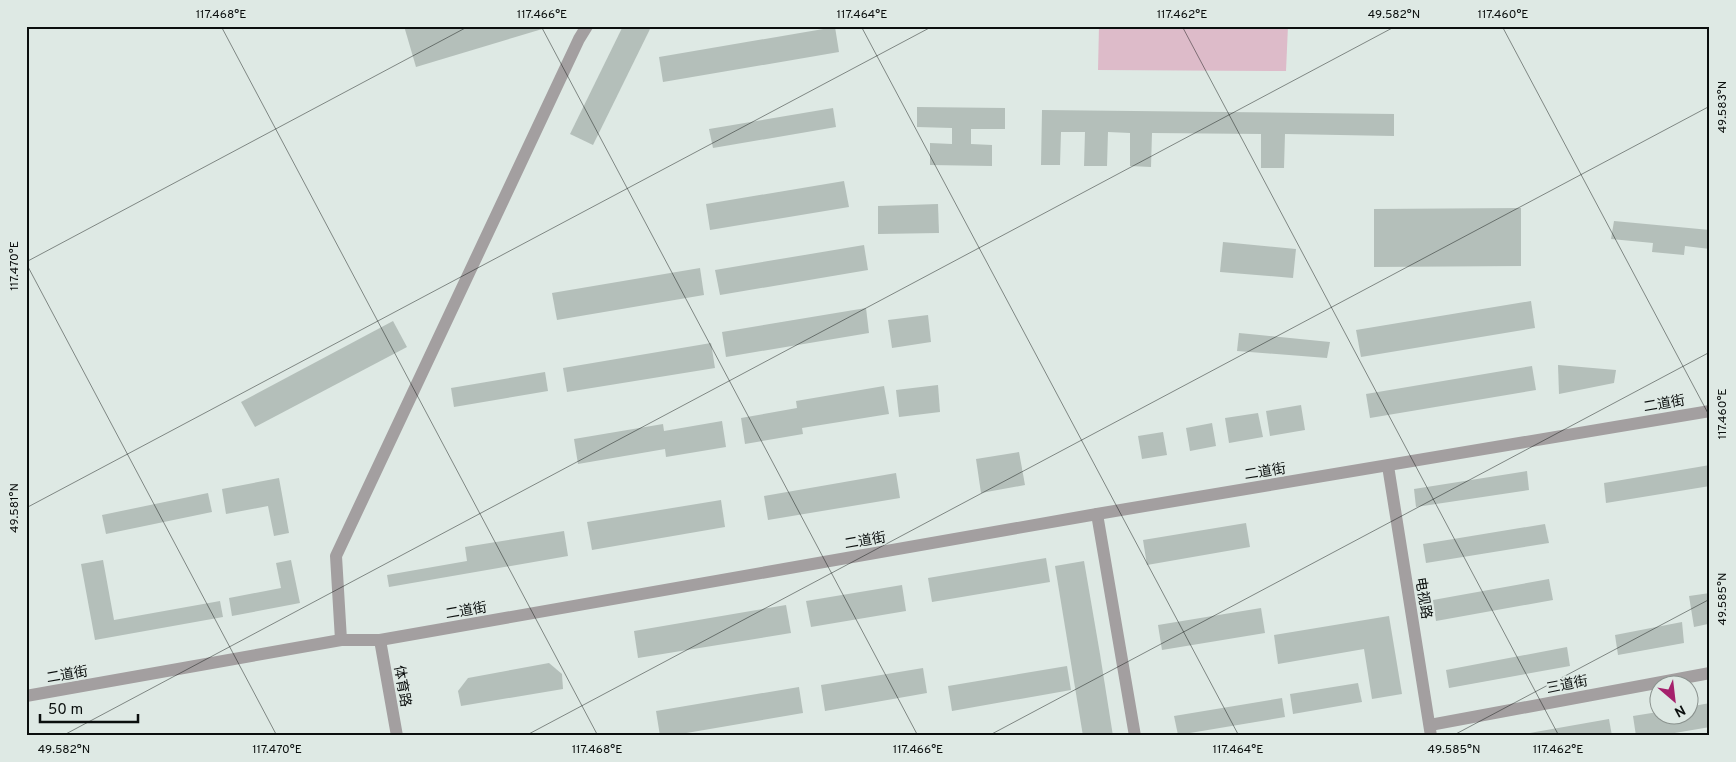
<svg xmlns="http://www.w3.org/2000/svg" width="1736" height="762" viewBox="0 0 1736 762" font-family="Overpass,'Noto Sans SC',sans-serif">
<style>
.green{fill:#ddbbc9}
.building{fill:#b4bfba}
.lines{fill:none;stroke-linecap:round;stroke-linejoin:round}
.minor{stroke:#a39fa0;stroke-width:12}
.ticks{fill:none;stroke:#0b0f0e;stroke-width:1;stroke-opacity:0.45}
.labels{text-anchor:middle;stroke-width:4;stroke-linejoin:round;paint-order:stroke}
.street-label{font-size:14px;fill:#0b0f0e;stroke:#dee9e4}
.neatline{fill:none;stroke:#0b0f0e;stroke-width:2}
.ticks-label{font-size:12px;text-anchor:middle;fill:#0b0f0e}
</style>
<rect width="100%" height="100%" fill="#dee9e4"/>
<polygon class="green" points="1099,26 1288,26 1286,71 1098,70"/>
<g class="building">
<polygon points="404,26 549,26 549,27 416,67"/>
<polygon points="623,26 651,27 593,145 570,134"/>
<polygon points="835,27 839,52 663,82 659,57"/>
<polygon points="917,107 1005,108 1005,129 971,129 971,144 992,145 992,166 930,165 930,143 952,144 952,128 917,127"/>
<polygon points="833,108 836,127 713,148 709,129"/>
<polygon points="1042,110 1394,114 1394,136 1285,134 1284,168 1261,168 1261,134 1152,133 1151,167 1130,166 1130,133 1108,132 1107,166 1084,166 1085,132 1061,132 1060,165 1041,165"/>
<polygon points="844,181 849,207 710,230 706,204"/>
<polygon points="938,204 939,233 878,234 878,206"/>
<polygon points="1521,208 1521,266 1374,267 1374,209"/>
<polygon points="1614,221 1710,230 1710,249 1685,246 1684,255 1652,252 1653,243 1611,239"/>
<polygon points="1223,242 1296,249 1293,278 1220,272"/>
<polygon points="864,245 868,270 720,295 715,270"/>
<polygon points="700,268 704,295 557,320 552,293"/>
<polygon points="1531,301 1535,328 1361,357 1356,330"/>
<polygon points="866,308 869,333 726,357 722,332"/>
<polygon points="928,315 931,342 892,348 888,320"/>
<polygon points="393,321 407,347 255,427 241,402"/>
<polygon points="1239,333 1330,342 1327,358 1237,351"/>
<polygon points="711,343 715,368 567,392 563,368"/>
<polygon points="1558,365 1616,370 1614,383 1559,394"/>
<polygon points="1532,366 1536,390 1370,418 1366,394"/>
<polygon points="545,372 548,391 454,407 451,388"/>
<polygon points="938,385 940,412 899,417 896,390"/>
<polygon points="884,386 889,414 802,428 803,434 745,444 741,418 797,408 796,401"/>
<polygon points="1301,405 1305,430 1270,436 1266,411"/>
<polygon points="1258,413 1263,437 1229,443 1225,418"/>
<polygon points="722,421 726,447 666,457 665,449 578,464 574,439 663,424 664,431"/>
<polygon points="1212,423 1216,446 1190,451 1186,428"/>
<polygon points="1163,432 1167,455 1142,459 1138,436"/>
<polygon points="1019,452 1025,485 981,493 976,459"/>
<polygon points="1710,465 1710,486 1606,503 1604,483"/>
<polygon points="1527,471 1529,490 1416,507 1414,489"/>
<polygon points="896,473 900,498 768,520 764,496"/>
<polygon points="279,478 289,533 274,536 268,506 226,514 222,489"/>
<polygon points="208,493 212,512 106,534 102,515"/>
<polygon points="721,500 725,527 592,550 587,522"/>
<polygon points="1246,523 1250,547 1147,565 1143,540"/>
<polygon points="1545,524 1549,543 1426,563 1423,544"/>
<polygon points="564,531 568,556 389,587 387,575 467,561 465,547"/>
<polygon points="1046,558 1050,582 932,602 928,578"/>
<polygon points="103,560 114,620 220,601 223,617 95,640 81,564"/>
<polygon points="291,560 300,603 232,616 229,598 281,588 276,563"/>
<polygon points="1084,561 1100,654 1113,736 1083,736 1055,566"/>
<polygon points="1549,579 1553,600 1436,621 1433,600"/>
<polygon points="902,585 906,611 811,627 806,601"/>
<polygon points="1710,593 1710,615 1707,616 1708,624 1694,627 1689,596"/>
<polygon points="786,605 791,633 638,658 634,631"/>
<polygon points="1261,608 1265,633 1162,650 1158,625"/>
<polygon points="1389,616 1402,694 1372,699 1364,649 1278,664 1274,635"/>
<polygon points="1682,622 1684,643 1618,655 1615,635"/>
<polygon points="1567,647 1570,666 1449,688 1446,670"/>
<polygon points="549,663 562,674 563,689 461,706 458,691 468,678"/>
<polygon points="1067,666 1071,690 952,711 948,686"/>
<polygon points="923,668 927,693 825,711 821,685"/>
<polygon points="1358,683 1362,702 1293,714 1290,694"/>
<polygon points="799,687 803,713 669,736 660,736 656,711"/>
<polygon points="1282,698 1285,717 1178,735 1174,716"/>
<polygon points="1710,703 1710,727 1657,736 1636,736 1633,716 1658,712 1658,714 1688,714 1688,707"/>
<polygon points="1609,719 1612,736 1518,736 1518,735"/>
</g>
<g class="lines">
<g class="minor">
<polyline points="1388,466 1431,736"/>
<polyline points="1097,514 1135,736"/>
<polyline points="341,640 336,556 579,39 587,26"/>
<polyline points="380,640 397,736"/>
<polyline points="26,696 341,640 380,640 1097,514 1710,411"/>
<polyline points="1430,725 1710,673"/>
</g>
</g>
<path class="ticks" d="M221 26 598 736M541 26 918 736M861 26 1239 736M1182 26 1559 736M1502 26 1710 417M26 262 469 26M26 263 277 736M26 508 933 26M62 736 1396 26M525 736 1710 106M988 736 1710 352M1452 736 1710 599"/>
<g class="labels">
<g class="street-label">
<text transform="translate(1664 403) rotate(-10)" y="5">二道街</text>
<text transform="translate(1265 471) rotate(-9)" y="5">二道街</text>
<text transform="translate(865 540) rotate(-10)" y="5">二道街</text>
<text transform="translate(1424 598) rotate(81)" y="5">电视路</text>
<text transform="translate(466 610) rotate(-10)" y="5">二道街</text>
<text transform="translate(67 674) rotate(-10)" y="5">二道街</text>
<text transform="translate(1567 684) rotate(-11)" y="5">三道街</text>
<text transform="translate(403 686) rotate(80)" y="5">体育路</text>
</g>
</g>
<rect width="1736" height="762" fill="none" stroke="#dee9e4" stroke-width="55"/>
<g transform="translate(1674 700) rotate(152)"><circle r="24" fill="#dee9e4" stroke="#8a928e"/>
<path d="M0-4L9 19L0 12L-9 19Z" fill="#a5206c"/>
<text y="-8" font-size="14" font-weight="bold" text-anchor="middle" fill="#0b0f0e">N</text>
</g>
<path d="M40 714v8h98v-8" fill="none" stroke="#0b0f0e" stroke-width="2.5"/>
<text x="48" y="714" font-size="15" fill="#0b0f0e" stroke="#dee9e4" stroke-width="4" paint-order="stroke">50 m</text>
<rect x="28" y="28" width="1680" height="706" class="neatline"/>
<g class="ticks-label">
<text x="221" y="18">117.468°E</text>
<text x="542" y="18">117.466°E</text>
<text x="862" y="18">117.464°E</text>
<text x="1182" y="18">117.462°E</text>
<text x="1394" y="18">49.582°N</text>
<text x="1503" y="18">117.460°E</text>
<text transform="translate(1722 107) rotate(-90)" y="4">49.583°N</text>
<text transform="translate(14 266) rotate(-90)" y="4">117.470°E</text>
<text transform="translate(1722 414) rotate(-90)" y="4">117.460°E</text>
<text transform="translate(14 508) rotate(-90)" y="4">49.581°N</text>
<text transform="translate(1722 599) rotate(-90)" y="4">49.585°N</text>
<text x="64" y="753">49.582°N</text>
<text x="277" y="753">117.470°E</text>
<text x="597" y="753">117.468°E</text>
<text x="918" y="753">117.466°E</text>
<text x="1238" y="753">117.464°E</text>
<text x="1454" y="753">49.585°N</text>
<text x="1558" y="753">117.462°E</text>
</g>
</svg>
